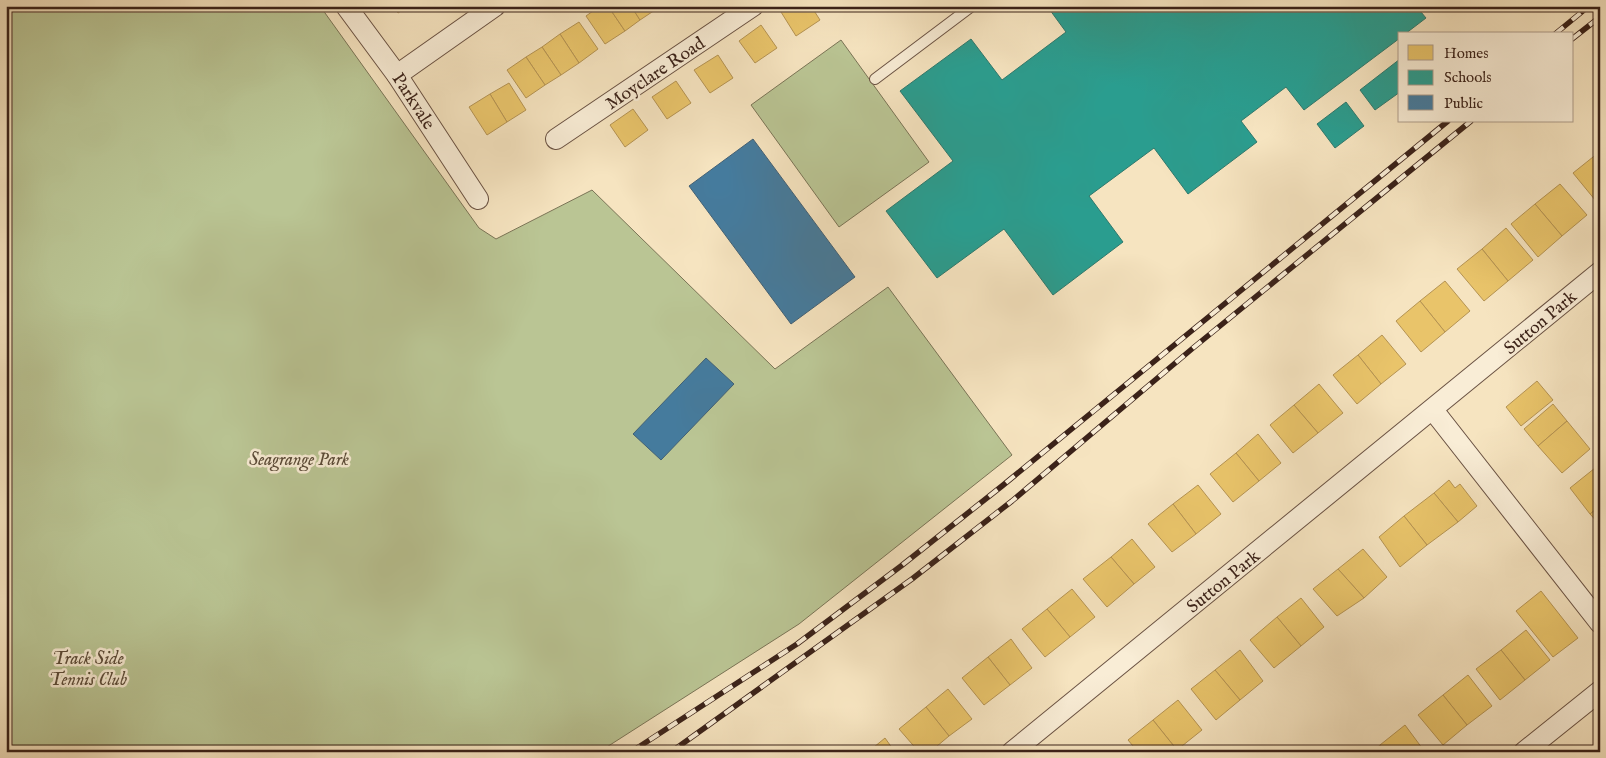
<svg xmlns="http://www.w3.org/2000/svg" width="1606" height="758" viewBox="0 0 1606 758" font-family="'IM FELL English',serif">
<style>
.green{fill:#bac594;stroke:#7a7456}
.homes{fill:#e9c46a;stroke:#b59352}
.schools{fill:#2a9d8f;stroke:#2f786c}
.public{fill:#457b9d;stroke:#426075}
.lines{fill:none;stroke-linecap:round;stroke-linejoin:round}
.service-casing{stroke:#6a5243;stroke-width:12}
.minor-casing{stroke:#6a5243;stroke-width:22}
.service{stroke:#f9edd6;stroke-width:10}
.minor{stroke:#f9edd6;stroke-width:20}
.rail-casing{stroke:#3b2219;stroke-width:5.5}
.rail{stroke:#f9edd6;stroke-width:4;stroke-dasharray:11;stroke-linecap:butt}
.labels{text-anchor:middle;stroke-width:5;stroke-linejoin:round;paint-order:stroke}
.street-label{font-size:18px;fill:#3b2219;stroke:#f9edd6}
.park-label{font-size:18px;font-style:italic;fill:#5b4b38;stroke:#f9edd6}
</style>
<rect width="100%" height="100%" fill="#f6e4c0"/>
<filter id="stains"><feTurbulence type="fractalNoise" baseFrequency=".004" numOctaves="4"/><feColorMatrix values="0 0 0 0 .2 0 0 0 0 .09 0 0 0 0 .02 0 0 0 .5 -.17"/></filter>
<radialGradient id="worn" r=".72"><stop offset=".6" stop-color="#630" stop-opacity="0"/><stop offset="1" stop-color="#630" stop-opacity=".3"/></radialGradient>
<g class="green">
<polygon points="6,6 320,6 479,228 496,239 592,190 775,369 888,287 1012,455 799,624 599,752 6,752"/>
<polygon points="841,40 929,162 839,227 751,105"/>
</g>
<g class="homes">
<polygon points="393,6 408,6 398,13"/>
<polygon points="600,6 608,6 625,31 605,44 586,16"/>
<polygon points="608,6 631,6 640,20 625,31"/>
<polygon points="631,6 657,6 658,8 640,20"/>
<polygon points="789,6 811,6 820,20 796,36 781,12"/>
<polygon points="579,22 598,49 579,63 560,34"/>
<polygon points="761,25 777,48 755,63 739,41"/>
<polygon points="560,34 579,63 561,75 542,47"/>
<polygon points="542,47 561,75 545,85 526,57"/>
<polygon points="718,55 733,78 710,93 694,70"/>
<polygon points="526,57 545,85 526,98 507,70"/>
<polygon points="676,81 691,103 667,119 652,97"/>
<polygon points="509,83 526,110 507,122 490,94"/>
<polygon points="490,94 507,122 487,135 469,107"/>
<polygon points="633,109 648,130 625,147 610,125"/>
<polygon points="1598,153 1600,155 1600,206 1573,173"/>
<polygon points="1560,184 1587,215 1562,236 1535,204"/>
<polygon points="1535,204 1562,236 1538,257 1511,224"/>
<polygon points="1506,228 1533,260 1508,281 1482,249"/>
<polygon points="1482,249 1508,281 1484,301 1457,269"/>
<polygon points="1445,281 1470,311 1445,332 1420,301"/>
<polygon points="1420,301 1445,332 1421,352 1396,321"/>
<polygon points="1382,335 1406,364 1381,384 1358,355"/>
<polygon points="1358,355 1381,384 1357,404 1333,375"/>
<polygon points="1537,381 1553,400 1521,426 1506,407"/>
<polygon points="1319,384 1343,413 1318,433 1294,405"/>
<polygon points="1553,404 1567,421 1538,446 1524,429"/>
<polygon points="1294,405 1318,433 1293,453 1270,425"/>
<polygon points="1567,421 1590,449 1562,473 1538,446"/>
<polygon points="1258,434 1281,463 1259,481 1236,453"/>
<polygon points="1236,453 1259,481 1233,502 1210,474"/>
<polygon points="1600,464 1600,506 1590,514 1570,488"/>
<polygon points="1449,480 1455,488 1460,484 1477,506 1458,522 1434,493"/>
<polygon points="1198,485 1221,514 1196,534 1173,504"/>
<polygon points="1434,493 1458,522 1427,545 1404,516"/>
<polygon points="1173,504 1196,534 1172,552 1148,524"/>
<polygon points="1600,506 1600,525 1590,514"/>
<polygon points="1404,516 1427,545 1400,567 1379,537"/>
<polygon points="1132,539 1155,567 1134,584 1111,557"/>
<polygon points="1363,549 1387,577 1364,598 1338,569"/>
<polygon points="1111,557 1134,584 1107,607 1083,579"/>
<polygon points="1338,569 1364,598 1337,616 1313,589"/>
<polygon points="1072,589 1095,617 1070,637 1047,609"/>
<polygon points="1541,591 1578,638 1553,657 1516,611"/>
<polygon points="1301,598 1324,627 1301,646 1277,617"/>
<polygon points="1047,609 1070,637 1045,657 1022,629"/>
<polygon points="1277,617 1301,646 1274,668 1250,640"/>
<polygon points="1526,630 1550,660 1525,680 1501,650"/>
<polygon points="1011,639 1032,668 1010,685 988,657"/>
<polygon points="1240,650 1263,681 1240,700 1215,670"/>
<polygon points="1501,650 1525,680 1500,700 1476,669"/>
<polygon points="988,657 1010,685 984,705 962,678"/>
<polygon points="1215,670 1240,700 1216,720 1191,689"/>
<polygon points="1468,675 1492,706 1467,725 1443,695"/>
<polygon points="948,689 972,719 949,736 926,707"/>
<polygon points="1443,695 1467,725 1443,745 1418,715"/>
<polygon points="1178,700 1202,730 1177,750 1153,720"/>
<polygon points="926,707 949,736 930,752 919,752 899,729"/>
<polygon points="1153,720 1177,750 1175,752 1138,752 1128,740"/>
<polygon points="1405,725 1425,752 1385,752 1380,745"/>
<polygon points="885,738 895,752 868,752"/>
<polygon points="1380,745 1385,752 1372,752"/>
</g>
<g class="schools">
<polygon points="1047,6 1416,6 1426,18 1405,34 1400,34 1400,38 1304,110 1286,87 1241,121 1257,142 1188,194 1154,148 1089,196 1123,242 1053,295 1004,229 937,278 886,211 953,161 900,91 971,39 1002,80 1066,32"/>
<polygon points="1400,59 1400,92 1375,110 1360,90"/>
<polygon points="1346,102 1364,126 1335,148 1317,124"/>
</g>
<g class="public">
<polygon points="753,139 855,277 791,324 689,186"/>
<polygon points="706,358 734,384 661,460 633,434"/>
</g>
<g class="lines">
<g class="service-casing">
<polyline id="service" points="875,79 972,6"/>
</g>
<g class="minor-casing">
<g id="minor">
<polyline points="346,6 397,75 478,199"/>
<polyline points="397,75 495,6"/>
<polyline points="556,139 753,6"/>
<polyline points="1433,410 1600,623"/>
<polyline points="1012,752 1600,272"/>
<polyline points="1524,752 1600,691"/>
</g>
</g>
<use href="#service" class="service"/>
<use href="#minor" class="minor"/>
<g class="rail-casing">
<g id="rail">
<polyline points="1555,34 1589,6"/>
<polyline points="1572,39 1600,17"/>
<polyline points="631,752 797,644 901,566 1002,486 1448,121"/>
<polyline points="671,752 912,579 1012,501 1193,348 1471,121"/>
</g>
</g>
<use href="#rail" class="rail"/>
</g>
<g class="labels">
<g class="street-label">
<text transform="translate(655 73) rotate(-34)" y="6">Moyclare Road</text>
<text transform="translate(414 101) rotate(57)" y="6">Parkvale</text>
<text transform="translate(1540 322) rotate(-40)" y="6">Sutton Park</text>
<text transform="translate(1223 581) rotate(-39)" y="6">Sutton Park</text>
</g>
<g class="park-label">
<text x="299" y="465">Seagrange Park</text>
<text x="88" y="664">Track Side<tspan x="88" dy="21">Tennis Club</tspan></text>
</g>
</g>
<rect width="1606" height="758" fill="none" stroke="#f6e4c0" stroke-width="25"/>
<rect x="8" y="8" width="1591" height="743" fill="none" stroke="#3b2219" stroke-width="2.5"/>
<rect x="12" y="12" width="1581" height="733" fill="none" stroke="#3b2219"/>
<rect x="1398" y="32" width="175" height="90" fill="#f9edd6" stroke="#ad9c8a"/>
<rect x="1408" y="45" width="25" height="15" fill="#e9c46a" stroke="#ad9c8a"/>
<text x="1444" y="58" font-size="15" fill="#3b2219">Homes</text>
<rect x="1408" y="70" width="25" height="15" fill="#2a9d8f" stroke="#ad9c8a"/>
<text x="1444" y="82" font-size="15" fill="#3b2219">Schools</text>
<rect x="1408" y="95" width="25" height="15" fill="#457b9d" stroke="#ad9c8a"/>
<text x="1444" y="108" font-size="15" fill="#3b2219">Public</text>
<rect width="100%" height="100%" filter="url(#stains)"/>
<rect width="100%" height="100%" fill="url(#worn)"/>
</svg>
